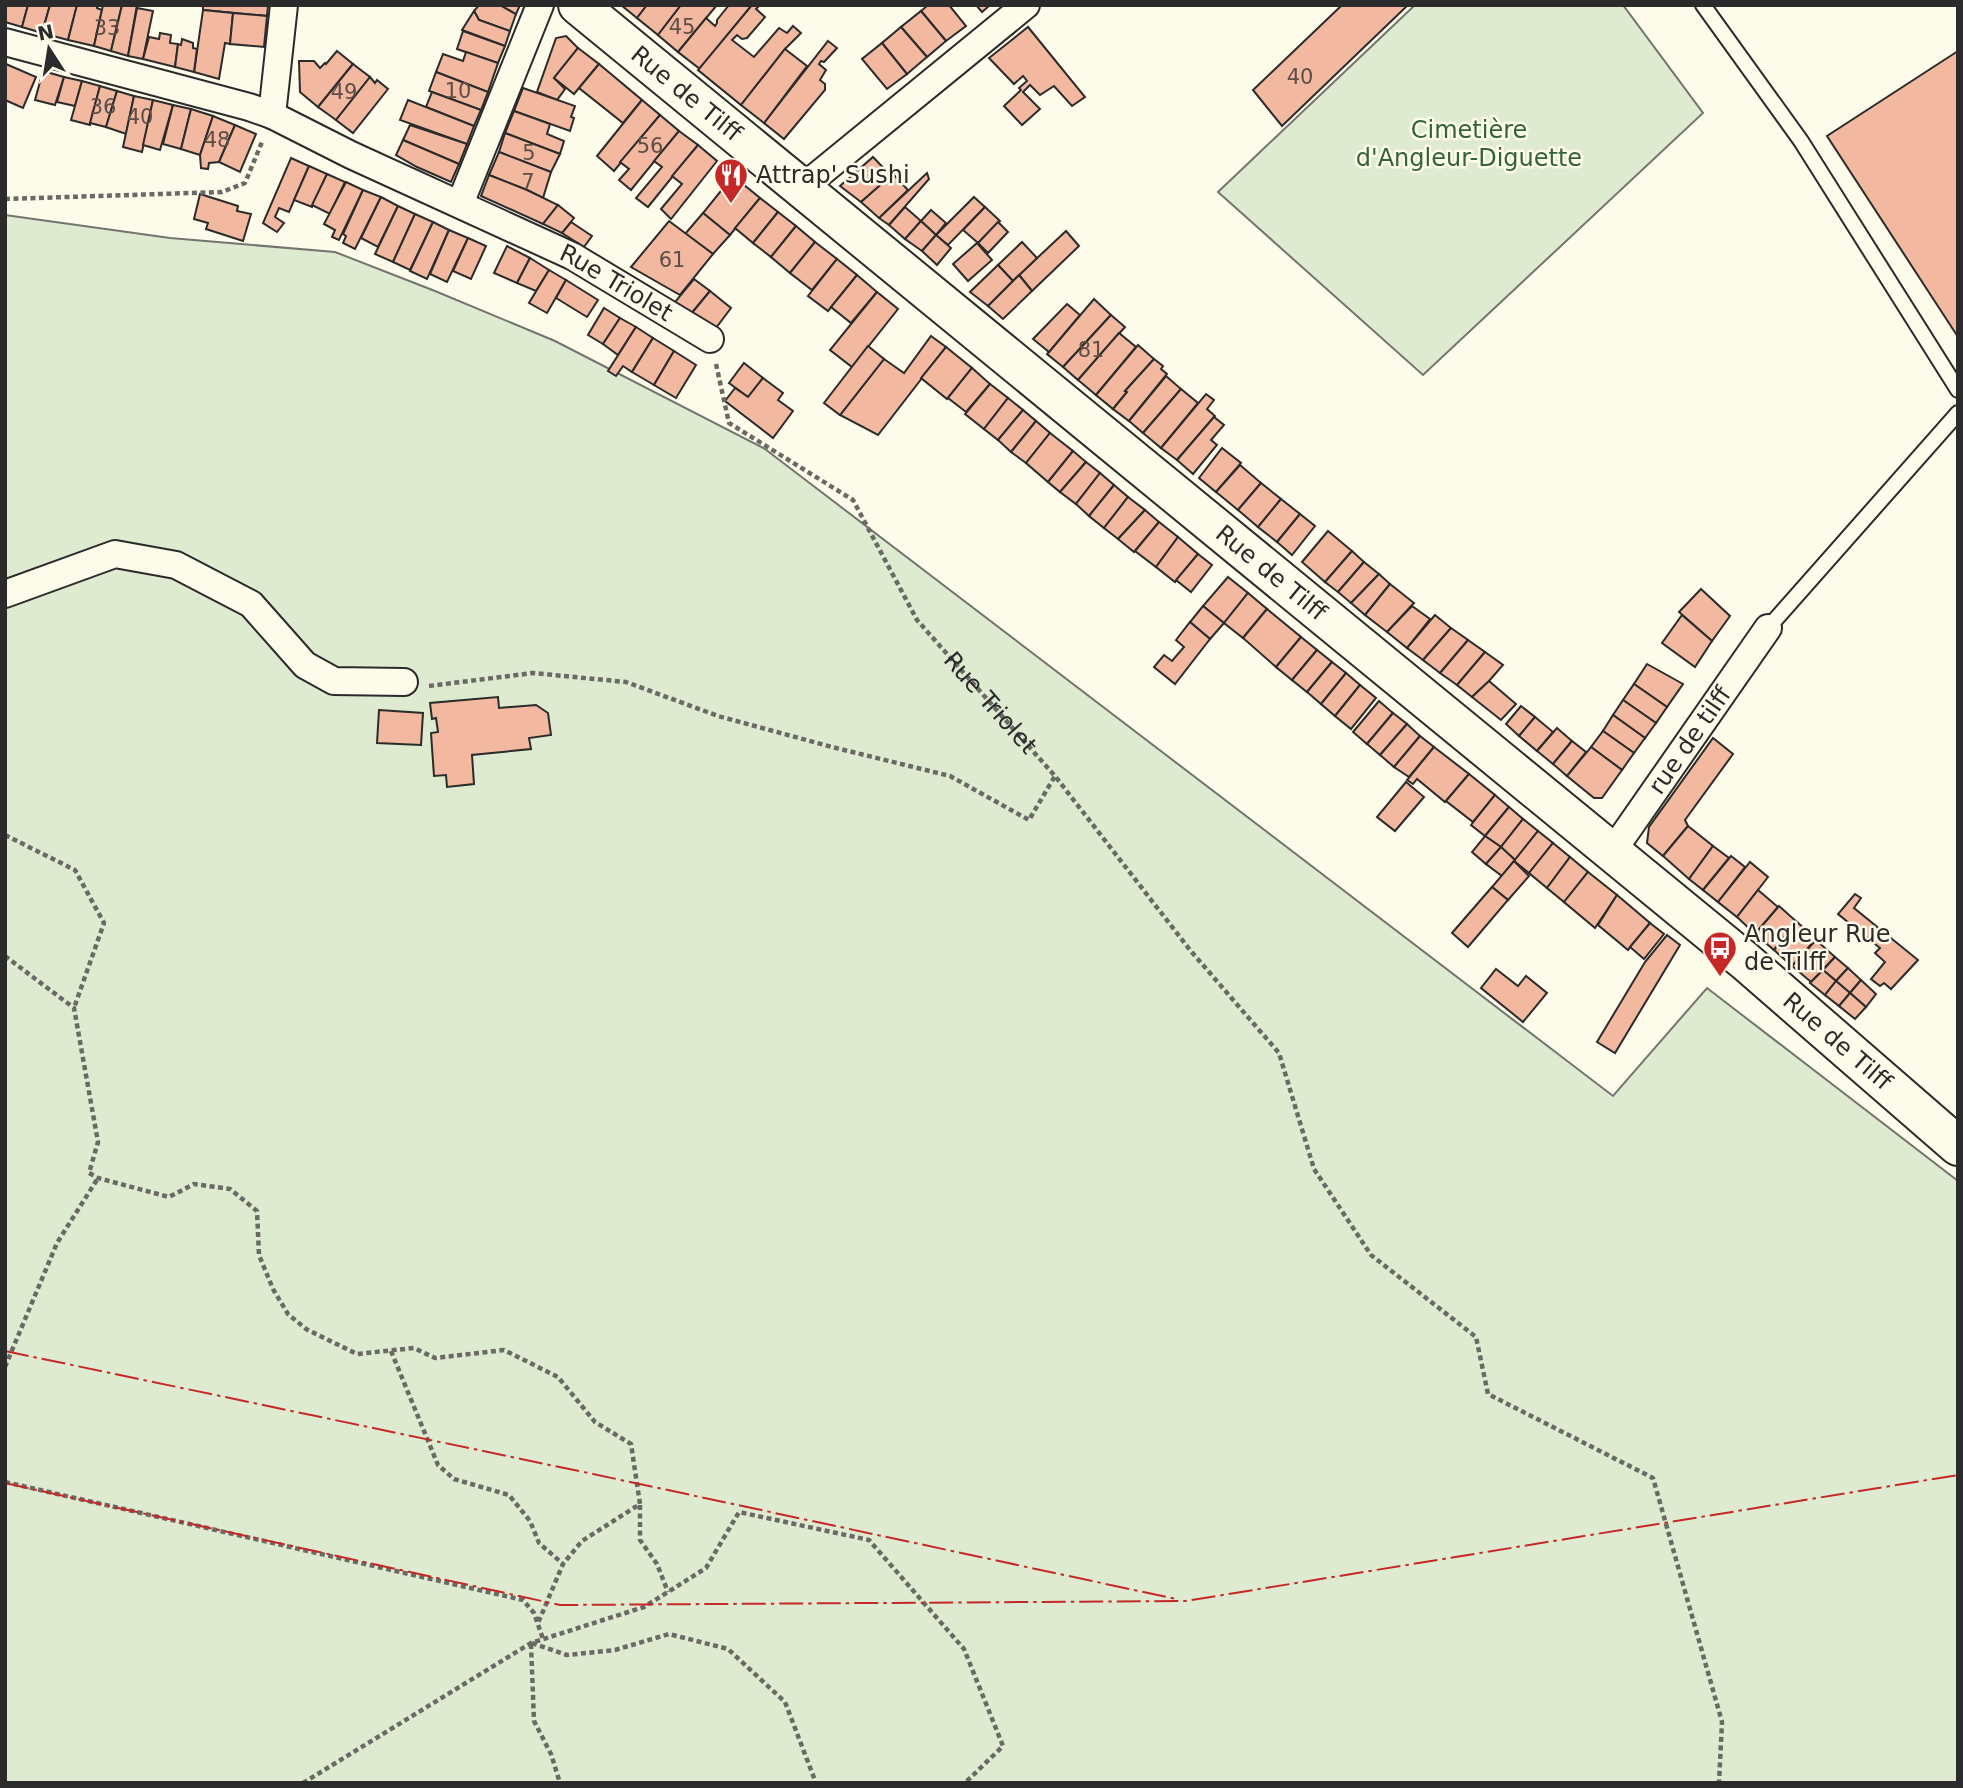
<svg xmlns="http://www.w3.org/2000/svg" width="1963" height="1788" viewBox="0 0 1963 1788" font-family="'DejaVu Sans',sans-serif">
<style>
.green{fill:#deebd1;stroke:#74746e;stroke-width:2}
.building{fill:#f2b8a0;stroke:#2b2b2b;stroke-width:2}
.lines{fill:none;stroke-linecap:round;stroke-linejoin:round}
.service-casing{stroke:#2b2b2b;stroke-width:18}
.minor-casing{stroke:#2b2b2b;stroke-width:30}
.secondary-casing{stroke:#2b2b2b;stroke-width:42}
.path{stroke:#6a6964;stroke-width:4.5;stroke-dasharray:5 3.5;stroke-linecap:butt}
.service{stroke:#fdfbea;stroke-width:14}
.minor{stroke:#fdfbea;stroke-width:26}
.secondary{stroke:#fdfbea;stroke-width:38}
.power{stroke:#c62828;stroke-width:2;stroke-dasharray:24 5 3.5 5;stroke-linecap:butt}
.labels{text-anchor:middle;stroke-width:5;stroke-linejoin:round;paint-order:stroke}
.number-label{font-size:21px;fill:#5d4e48}
.street-label{font-size:24px;fill:#2b2b2b;stroke:#fdfbea}
.park-label{font-size:24px;fill:#34623c;stroke:#fdfbea}
.poi-label{font-size:24px;fill:#2b2b2b;stroke:#fdfbea;text-anchor:start}
</style>
<rect width="100%" height="100%" fill="#fdfbea"/>
<g class="green">
<polygon points="1415,5 1623,5 1703,113 1423,375 1218,192"/>
<polygon points="5,215 170,238 335,252 435,291 555,341 765,449 1613,1096 1707,988 1958,1181 1958,1783 5,1783"/>
</g>
<g class="building">
<polygon points="6,5 28,5 22,27 5,22"/>
<polygon points="28,5 50,5 42,33 22,27"/>
<polygon points="50,5 77,5 68,40 42,33"/>
<polygon points="77,5 97,5 97,8 102,10 94,46 68,40"/>
<polygon points="103,5 122,5 111,51 94,46"/>
<polygon points="122,5 137,5 128,56 111,51"/>
<polygon points="203,5 268,5 267,16 203,10"/>
<polygon points="479,5 500,5 516,14 510,31 479,20 474,11"/>
<polygon points="500,5 520,5 516,14"/>
<polygon points="621,5 647,5 637,18"/>
<polygon points="647,5 681,5 658,35 637,18"/>
<polygon points="681,5 717,5 678,52 658,35"/>
<polygon points="729,5 752,5 700,69 678,52 706,18 715,26 717,23 717,20"/>
<polygon points="752,5 760,5 756,9 765,17 747,38 742,39 737,35 732,40 754,57 779,28 787,33 793,26 801,33 785,49 741,105 698,70"/>
<polygon points="928,5 949,5 966,26 946,41 921,11"/>
<polygon points="976,5 990,5 982,12"/>
<polygon points="1342,5 1408,5 1282,126 1253,90"/>
<polygon points="137,8 153,11 143,59 128,56"/>
<polygon points="203,10 233,13 230,44 225,43 219,79 194,72"/>
<polygon points="474,11 479,20 510,31 505,46 462,30"/>
<polygon points="921,11 946,41 927,57 901,27"/>
<polygon points="233,13 267,16 264,47 230,44"/>
<polygon points="901,27 927,57 907,74 882,43"/>
<polygon points="1028,27 1085,97 1072,106 1054,86 1040,95 1030,85 1023,92 1040,109 1022,125 1004,106 1021,90 1019,88 1027,81 1023,76 1014,84 989,58"/>
<polygon points="463,31 505,46 498,63 457,49"/>
<polygon points="160,33 171,35 170,43 178,44 175,67 143,59 149,37 159,39"/>
<polygon points="566,36 578,48 554,78 565,89 557,100 537,92 556,38"/>
<polygon points="182,39 193,43 193,48 197,49 194,72 175,67 178,44 181,45"/>
<polygon points="828,41 837,48 824,62 821,61 819,64 826,70 820,80 825,84 825,90 784,139 764,123"/>
<polygon points="882,43 907,74 887,89 862,59"/>
<polygon points="578,48 599,64 574,94 554,78"/>
<polygon points="785,49 807,66 764,123 741,105"/>
<polygon points="337,51 353,64 318,107 300,92 299,61 314,61 320,68 325,63 326,64"/>
<polygon points="1958,51 1958,337 1827,136"/>
<polygon points="466,52 498,63 488,92 436,72 443,54 463,61"/>
<polygon points="6,64 36,77 23,108 5,100"/>
<polygon points="353,64 370,77 336,120 318,107"/>
<polygon points="599,64 642,100 623,123 579,88"/>
<polygon points="43,71 64,77 55,105 35,100"/>
<polygon points="436,72 488,92 481,110 429,91"/>
<polygon points="64,77 82,81 75,106 57,102"/>
<polygon points="370,77 375,83 377,80 388,89 353,133 336,120"/>
<polygon points="82,81 100,86 90,125 71,120"/>
<polygon points="100,86 117,91 106,127 90,123"/>
<polygon points="523,88 575,106 571,117 574,118 570,131 514,111"/>
<polygon points="117,91 134,96 126,134 106,127"/>
<polygon points="432,92 481,110 474,126 426,107"/>
<polygon points="134,96 153,100 142,152 123,147"/>
<polygon points="153,100 173,105 160,150 143,145"/>
<polygon points="408,100 474,126 467,144 400,120"/>
<polygon points="642,100 660,115 614,171 597,156"/>
<polygon points="173,105 191,109 181,149 163,144"/>
<polygon points="191,109 213,116 200,155 181,149"/>
<polygon points="514,111 550,124 547,134 564,141 560,154 505,133"/>
<polygon points="660,115 679,131 631,190 619,180 629,169 620,162"/>
<polygon points="213,116 235,125 219,162 209,163 208,169 201,168 200,155"/>
<polygon points="235,125 256,134 240,172 219,162"/>
<polygon points="410,125 467,144 459,164 403,140"/>
<polygon points="679,131 698,145 648,207 636,198 662,167 654,161"/>
<polygon points="505,133 560,154 551,172 499,152"/>
<polygon points="403,140 459,164 451,182 417,167 396,155"/>
<polygon points="698,145 717,161 671,219 661,209 682,184 672,176"/>
<polygon points="499,152 551,172 543,198 527,190 489,175"/>
<polygon points="873,157 891,176 861,202 840,186"/>
<polygon points="291,158 309,166 289,212 279,208 275,217 284,223 277,232 263,223"/>
<polygon points="309,166 327,174 312,207 294,200"/>
<polygon points="927,173 929,179 889,225 879,218"/>
<polygon points="327,174 345,182 330,214 312,205"/>
<polygon points="893,174 908,190 879,218 861,202"/>
<polygon points="489,175 527,190 558,205 543,224 481,196"/>
<polygon points="733,176 760,198 730,235 703,213"/>
<polygon points="346,182 363,190 339,240 332,237 335,230 324,224"/>
<polygon points="363,190 381,197 355,249 343,243 346,236 343,234"/>
<polygon points="200,194 238,206 237,211 251,214 243,241 206,229 208,223 194,219"/>
<polygon points="381,197 398,206 378,247 361,238"/>
<polygon points="974,197 985,207 948,245 936,235"/>
<polygon points="760,198 778,212 753,243 735,228"/>
<polygon points="558,205 574,218 562,233 543,224"/>
<polygon points="398,206 415,214 393,262 375,254"/>
<polygon points="905,207 921,221 905,239 889,225"/>
<polygon points="985,207 1000,221 978,243 963,230"/>
<polygon points="931,210 946,223 936,235 921,221"/>
<polygon points="778,212 796,226 771,257 753,243"/>
<polygon points="703,213 730,235 713,254 685,234"/>
<polygon points="415,214 433,222 410,270 393,262"/>
<polygon points="669,221 713,254 680,295 631,267"/>
<polygon points="921,221 936,235 922,251 905,239"/>
<polygon points="433,222 449,230 427,279 410,271"/>
<polygon points="571,222 592,236 584,247 562,233"/>
<polygon points="998,222 1008,232 988,253 978,243"/>
<polygon points="796,226 815,242 790,273 771,257"/>
<polygon points="449,230 468,238 447,282 430,274"/>
<polygon points="1066,231 1079,246 1032,291 1019,275"/>
<polygon points="936,235 951,248 937,265 922,251"/>
<polygon points="468,238 486,246 471,279 453,271"/>
<polygon points="815,242 837,259 812,290 790,273"/>
<polygon points="1022,242 1037,258 1013,281 998,265"/>
<polygon points="977,243 992,260 968,281 953,264"/>
<polygon points="507,246 530,258 517,283 494,273"/>
<polygon points="530,258 549,270 536,291 517,283"/>
<polygon points="837,259 857,275 828,311 808,296"/>
<polygon points="998,265 1013,281 988,306 970,292"/>
<polygon points="549,270 566,280 547,313 529,303"/>
<polygon points="857,275 877,292 851,323 831,307"/>
<polygon points="1019,275 1032,291 1003,319 988,306"/>
<polygon points="694,279 710,291 691,314 675,302"/>
<polygon points="566,280 598,300 587,317 556,298"/>
<polygon points="710,291 731,308 716,328 691,314"/>
<polygon points="877,292 898,309 852,367 830,350"/>
<polygon points="1094,299 1111,315 1063,367 1047,354"/>
<polygon points="1067,304 1080,315 1049,352 1033,339"/>
<polygon points="604,308 620,318 603,344 588,335"/>
<polygon points="1111,315 1125,327 1078,380 1063,367"/>
<polygon points="620,318 636,327 618,355 603,344"/>
<polygon points="636,327 653,338 632,372 623,366 616,376 608,371"/>
<polygon points="1119,333 1136,347 1096,395 1078,380"/>
<polygon points="931,336 946,347 878,435 840,415 884,359 904,373"/>
<polygon points="653,338 674,351 654,385 632,372"/>
<polygon points="1138,345 1154,359 1125,391 1127,392 1113,409 1096,395"/>
<polygon points="868,346 884,359 840,415 824,403"/>
<polygon points="946,347 972,368 947,399 921,378"/>
<polygon points="674,351 696,365 676,398 654,385"/>
<polygon points="1154,359 1163,366 1161,369 1167,374 1129,421 1113,409 1127,392 1125,391"/>
<polygon points="744,363 763,378 748,397 729,383"/>
<polygon points="972,368 990,384 966,412 948,398"/>
<polygon points="1166,376 1181,389 1143,433 1129,421"/>
<polygon points="763,378 783,393 778,400 793,411 773,438 725,401 735,388 748,397"/>
<polygon points="990,384 1008,398 984,429 965,414"/>
<polygon points="1181,389 1198,403 1161,448 1143,433"/>
<polygon points="1206,394 1214,400 1207,409 1215,416 1177,460 1161,448"/>
<polygon points="1008,398 1023,410 998,440 984,429"/>
<polygon points="1023,410 1036,421 1011,452 998,440"/>
<polygon points="1214,417 1224,425 1211,440 1217,445 1193,474 1177,460"/>
<polygon points="1036,421 1050,433 1026,463 1011,452"/>
<polygon points="1050,433 1073,451 1048,482 1026,463"/>
<polygon points="1222,448 1241,463 1216,492 1199,478"/>
<polygon points="1073,451 1086,462 1060,492 1048,482"/>
<polygon points="1086,462 1100,473 1076,504 1060,492"/>
<polygon points="1240,465 1261,483 1238,510 1216,492"/>
<polygon points="1100,473 1114,485 1089,516 1076,504"/>
<polygon points="1261,483 1281,499 1258,527 1238,510"/>
<polygon points="1114,485 1128,497 1104,528 1089,516"/>
<polygon points="1128,497 1145,510 1118,539 1104,528"/>
<polygon points="1281,499 1300,514 1277,542 1258,527"/>
<polygon points="1145,510 1159,522 1134,552 1118,539"/>
<polygon points="1300,514 1315,526 1292,555 1277,542"/>
<polygon points="1159,522 1178,537 1156,567 1135,551"/>
<polygon points="1328,531 1352,551 1325,582 1302,562"/>
<polygon points="1178,537 1198,554 1175,582 1156,567"/>
<polygon points="1352,551 1364,562 1338,592 1325,582"/>
<polygon points="1198,554 1212,565 1191,592 1176,580"/>
<polygon points="1364,562 1379,574 1351,603 1338,592"/>
<polygon points="1379,574 1390,584 1365,615 1351,603"/>
<polygon points="1228,577 1248,593 1224,623 1203,606"/>
<polygon points="1390,584 1414,603 1387,632 1365,615"/>
<polygon points="1701,589 1730,616 1712,641 1679,612"/>
<polygon points="1248,593 1267,609 1243,638 1224,623"/>
<polygon points="1203,606 1224,623 1210,639 1190,622"/>
<polygon points="1412,606 1430,619 1407,648 1387,632"/>
<polygon points="1267,609 1301,637 1276,667 1243,638"/>
<polygon points="1435,615 1451,628 1423,660 1407,648"/>
<polygon points="1682,615 1712,641 1695,667 1662,643"/>
<polygon points="1190,622 1210,639 1175,684 1154,667 1164,655 1172,661 1184,647 1176,640"/>
<polygon points="1451,628 1468,640 1440,673 1423,660"/>
<polygon points="1301,637 1317,650 1292,680 1276,667"/>
<polygon points="1468,640 1485,652 1457,685 1440,673"/>
<polygon points="1317,650 1332,662 1307,692 1292,680"/>
<polygon points="1485,652 1503,665 1489,681 1472,697 1457,685"/>
<polygon points="1332,662 1346,673 1321,704 1307,692"/>
<polygon points="1647,664 1683,684 1667,707 1634,684"/>
<polygon points="1346,673 1360,685 1335,716 1321,704"/>
<polygon points="1489,681 1516,704 1501,720 1472,697"/>
<polygon points="1634,684 1667,707 1656,723 1623,700"/>
<polygon points="1360,685 1376,698 1351,729 1335,716"/>
<polygon points="498,697 499,708 536,705 548,713 551,735 529,738 531,749 472,755 474,784 447,787 446,775 434,776 431,733 438,732 436,718 432,719 430,703"/>
<polygon points="1623,700 1656,723 1645,738 1613,715"/>
<polygon points="1379,701 1393,713 1367,744 1353,732"/>
<polygon points="1521,706 1535,717 1519,736 1506,724"/>
<polygon points="379,710 423,713 421,745 377,743"/>
<polygon points="1393,713 1407,724 1380,755 1367,744"/>
<polygon points="1613,715 1645,738 1634,753 1603,731"/>
<polygon points="1535,717 1553,732 1537,751 1519,736"/>
<polygon points="1407,724 1420,736 1394,767 1380,755"/>
<polygon points="1557,728 1572,741 1553,764 1537,751"/>
<polygon points="1603,731 1634,753 1622,770 1591,747"/>
<polygon points="1420,736 1434,747 1409,777 1394,767"/>
<polygon points="1713,738 1733,754 1685,820 1688,826 1663,856 1647,843 1649,827"/>
<polygon points="1572,741 1586,752 1567,776 1553,764"/>
<polygon points="1434,747 1469,774 1445,802 1417,779 1413,784 1407,780"/>
<polygon points="1591,747 1622,770 1602,798 1594,798 1567,776"/>
<polygon points="1469,774 1495,795 1473,822 1446,801"/>
<polygon points="1406,782 1424,797 1395,831 1377,817"/>
<polygon points="1495,795 1509,807 1485,836 1471,825"/>
<polygon points="1509,807 1523,819 1501,847 1485,836"/>
<polygon points="1523,819 1538,831 1515,860 1501,847"/>
<polygon points="1688,826 1713,846 1689,879 1663,856"/>
<polygon points="1538,831 1553,843 1529,873 1514,861"/>
<polygon points="1485,836 1501,847 1486,864 1472,852"/>
<polygon points="1553,843 1570,857 1547,888 1529,873"/>
<polygon points="1713,846 1729,858 1703,890 1689,879"/>
<polygon points="1501,847 1515,860 1502,876 1486,864"/>
<polygon points="1731,856 1745,867 1718,902 1703,890"/>
<polygon points="1570,857 1588,872 1564,902 1547,888"/>
<polygon points="1514,861 1529,876 1508,900 1492,887"/>
<polygon points="1750,862 1768,877 1737,917 1718,902"/>
<polygon points="1588,872 1617,895 1595,928 1564,902"/>
<polygon points="1492,887 1508,900 1468,947 1452,933"/>
<polygon points="1758,890 1778,907 1755,934 1737,917"/>
<polygon points="1855,894 1861,898 1854,908 1918,960 1891,989 1884,983 1880,986 1871,979 1885,962 1875,953 1880,948 1838,914"/>
<polygon points="1617,895 1650,923 1628,950 1598,925"/>
<polygon points="1779,906 1797,922 1774,950 1755,934"/>
<polygon points="1797,922 1816,939 1792,966 1774,950"/>
<polygon points="1650,923 1664,934 1644,959 1630,947"/>
<polygon points="1667,935 1680,945 1615,1053 1597,1042 1645,962"/>
<polygon points="1816,940 1835,957 1811,982 1792,966"/>
<polygon points="1835,957 1848,968 1836,981 1823,970"/>
<polygon points="1848,968 1861,980 1850,993 1836,981"/>
<polygon points="1496,969 1518,986 1526,976 1547,993 1523,1022 1481,988"/>
<polygon points="1823,970 1836,981 1825,995 1810,983"/>
<polygon points="1861,980 1876,994 1866,1007 1850,993"/>
<polygon points="1836,981 1850,993 1839,1006 1825,995"/>
<polygon points="1850,993 1866,1007 1855,1019 1839,1006"/>
</g>
<g class="lines">
<g class="service-casing">
<g id="service">
<polyline points="1703,5 1801,141 1958,390"/>
<polyline points="1768,628 1958,413"/>
</g>
</g>
<g class="minor-casing">
<g id="minor">
<path id="s2" d="M5 42 249 107 272 115 351 155 572 256 710 339"/>
<polyline points="272,115 284,5"/>
<polyline points="802,188 1026,5"/>
<polyline points="460,204 540,5"/>
<polyline points="5,594 115,554 176,565 251,604 305,665 334,681 404,682"/>
<path id="s3" d="M1612 852 1768 628"/>
</g>
</g>
<g class="secondary-casing">
<g id="secondary">
<path id="s4" d="M578 5 1745 961 1958 1146"/>
</g>
</g>
<g class="path">
<polyline points="5,199 222,192 245,183 262,142"/>
<path id="s1" d="M716 364 729 423 853 500 917 620 1055 776 1190 950 1279 1053 1314 1169 1371 1255 1476 1337 1488 1394 1653 1478 1722 1722 1719 1783"/>
<polyline points="429,686 533,673 626,682 718,716 832,747 950,776 1029,820 1055,776"/>
<polyline points="5,835 75,870 104,923 74,1008"/>
<polyline points="5,956 74,1008 98,1142 89,1173 98,1178 169,1197 194,1184 230,1189 257,1211 259,1255 273,1289 288,1314 306,1329 357,1354 414,1348 435,1358 504,1350 558,1377 595,1422 631,1444 640,1504 582,1541 563,1564 538,1623"/>
<polyline points="391,1351 438,1465 454,1479 509,1495 530,1521 539,1543 563,1564"/>
<polyline points="5,1367 57,1243 98,1178"/>
<polyline points="5,1482 523,1600 534,1613 543,1639"/>
<polyline points="640,1505 640,1540 657,1564 668,1592"/>
<polyline points="532,1643 567,1655 615,1650 669,1634 728,1649 785,1702 816,1783"/>
<polyline points="531,1644 534,1721 551,1754 560,1783"/>
<polyline points="303,1783 531,1643 644,1607 668,1592 706,1568 739,1512 869,1540 964,1649 1003,1746 965,1783"/>
</g>
<use href="#service" class="service"/>
<use href="#minor" class="minor"/>
<use href="#secondary" class="secondary"/>
<g class="power">
<polyline points="5,1351 593,1474 1176,1599"/>
<polyline points="5,1483 560,1605 1186,1601 1958,1475"/>
</g>
</g>
<defs>
<g id="restaurant-pin" transform="scale(1.75)"><path d="M0 17L-7.5 6A9.5 9.5 0 1 1 7.5 6Z" fill="#c62828" stroke="#fdfbea"/><path d="M-5-6h1v4h1v-4h1v4h1v-4h1v5L-1.5 .5V6h-2V.5L-5-1ZM5-6V6H3V1.5H1.5Q1.5-4 5-6Z" fill="#fff"/></g>
<g id="bus-pin" transform="scale(1.75)"><path d="M0 17L-7.5 6A9.5 9.5 0 1 1 7.5 6Z" fill="#c62828" stroke="#fdfbea"/><path d="M-5-6H5V4H4V6H2V4H-2V6H-4V4H-5ZM-3.5-4V0h7V-4ZM-3.5 1.2v1.5H-2V1.2ZM2 1.2v1.5H3.5V1.2Z" fill="#fff"/></g>
</defs>
<g fill-rule="evenodd">
<use href="#restaurant-pin" x="731" y="175"/>
<use href="#bus-pin" x="1720" y="948"/>
</g>
<g class="labels">
<g class="number-label">
<text x="682" y="34">45</text>
<text x="107" y="35">33</text>
<text x="1300" y="84">40</text>
<text x="458" y="98">10</text>
<text x="344" y="99">49</text>
<text x="103" y="114">36</text>
<text x="140" y="124">40</text>
<text x="217" y="147">48</text>
<text x="650" y="153">56</text>
<text x="529" y="160">5</text>
<text x="528" y="189">7</text>
<text x="672" y="267">61</text>
<text x="1091" y="357">81</text>
</g>
<g class="street-label">
<text dy="8" stroke="none"><textPath href="#s4" startOffset="140">Rue de Tilff</textPath></text>
<text dy="8" stroke="none"><textPath href="#s2" startOffset="660">Rue Triolet</textPath></text>
<text dy="8" stroke="none"><textPath href="#s4" startOffset="896">Rue de Tilff</textPath></text>
<text dy="8" stroke="none"><textPath href="#s1" startOffset="453">Rue Triolet</textPath></text>
<text dy="8" stroke="none"><textPath href="#s3" startOffset="136">rue de tilff</textPath></text>
<text dy="8" stroke="none"><textPath href="#s4" startOffset="1631">Rue de Tilff</textPath></text>
</g>
<g class="park-label">
<text x="1469" y="138">Cimetière<tspan x="1469" dy="28">d'Angleur-Diguette</tspan></text>
</g>
<g class="poi-label">
<text x="756" y="183">Attrap' Sushi</text>
<text x="1744" y="942">Angleur Rue<tspan x="1744" dy="28">de Tilff</tspan></text>
</g>
</g>
<rect width="1963" height="1788" fill="none" stroke="#2b2b2b" stroke-width="14"/>
<g transform="translate(49 49) rotate(348)" stroke="#fdfbea" stroke-width="5" paint-order="stroke">
<path d="M0-5L12 26L0 18L-12 26Z" fill="#2b2b2b"/>
<text y="-10" font-size="19" font-weight="bold" text-anchor="middle" fill="#2b2b2b">N</text>
</g>
</svg>
